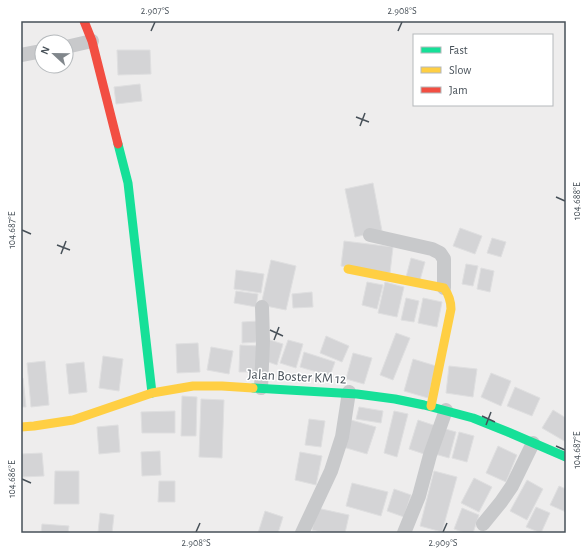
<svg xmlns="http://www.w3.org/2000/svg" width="587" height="554" viewBox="0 0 587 554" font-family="'Alegreya Sans',sans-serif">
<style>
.building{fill:#d4d4d6;stroke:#dfdfe0}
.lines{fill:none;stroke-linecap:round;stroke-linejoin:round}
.street{stroke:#c8c9cb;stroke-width:14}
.fast{stroke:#16e098;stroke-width:9}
.slow{stroke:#ffcf43;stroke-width:9}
.jam{stroke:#f24e42;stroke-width:9}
.ticks{fill:none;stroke:#475058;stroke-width:1.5}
.labels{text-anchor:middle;stroke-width:3;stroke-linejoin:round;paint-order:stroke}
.street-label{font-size:14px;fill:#475058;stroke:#fff}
.neatline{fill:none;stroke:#475058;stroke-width:1.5}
.ticks-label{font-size:10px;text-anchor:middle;fill:#475058}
</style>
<rect width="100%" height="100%" fill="#eeeded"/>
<g class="building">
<polygon points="117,50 150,50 151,74 118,75"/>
<polygon points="140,84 142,101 116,104 114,87"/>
<polygon points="373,183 382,231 355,237 345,189"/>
<polygon points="460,228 482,236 475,254 453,246"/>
<polygon points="492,238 506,242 501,257 487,253"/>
<polygon points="344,241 393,247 390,273 341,266"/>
<polygon points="411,258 425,262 420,280 406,277"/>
<polygon points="271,260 296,266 286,310 261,305"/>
<polygon points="466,264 478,266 473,286 462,284"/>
<polygon points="481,268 494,271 490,292 477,289"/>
<polygon points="236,270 264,274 261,293 234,289"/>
<polygon points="367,282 383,285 377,309 362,305"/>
<polygon points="385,282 404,287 397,317 378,313"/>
<polygon points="236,291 258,294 256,307 234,303"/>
<polygon points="312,292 313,307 293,308 292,294"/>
<polygon points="406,298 419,301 414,322 401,320"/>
<polygon points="423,298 442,302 437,327 418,323"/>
<polygon points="258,321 258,342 242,343 242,322"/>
<polygon points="396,333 410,338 393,380 380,375"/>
<polygon points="326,336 349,346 342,362 320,353"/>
<polygon points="270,340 283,344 277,365 263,360"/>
<polygon points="288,340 303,344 296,368 280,363"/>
<polygon points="198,343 200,372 177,373 176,344"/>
<polygon points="240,345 259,346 258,372 239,372"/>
<polygon points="211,347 233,351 229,374 207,370"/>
<polygon points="304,352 335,362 330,376 300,367"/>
<polygon points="353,353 372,358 364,384 346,379"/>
<polygon points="103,356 123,359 119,391 99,388"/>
<polygon points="413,359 436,366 428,398 404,391"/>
<polygon points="45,361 49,405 31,407 27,363"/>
<polygon points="84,362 87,392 69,394 66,364"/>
<polygon points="449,366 477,369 473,397 446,393"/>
<polygon points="491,373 511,381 501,406 481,397"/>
<polygon points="21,378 23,378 26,407 21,407"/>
<polygon points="515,387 540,398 532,416 507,406"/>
<polygon points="182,396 197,397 196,436 181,436"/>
<polygon points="201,399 224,400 222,458 199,457"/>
<polygon points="359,407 383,411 381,423 356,419"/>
<polygon points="553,410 566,418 566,442 542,428"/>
<polygon points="175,411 175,433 142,433 141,412"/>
<polygon points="394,411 408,414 397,457 384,453"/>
<polygon points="309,419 325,421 321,447 305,445"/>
<polygon points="351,420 376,427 367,454 343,447"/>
<polygon points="418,420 436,426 427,455 409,449"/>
<polygon points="118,425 120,452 99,454 97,427"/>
<polygon points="442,428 456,432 449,458 435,454"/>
<polygon points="459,432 474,436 467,462 452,458"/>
<polygon points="498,446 517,455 506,482 486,473"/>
<polygon points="160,451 161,475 142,476 141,452"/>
<polygon points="300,452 322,456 316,485 295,480"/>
<polygon points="42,453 44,476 21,477 21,454"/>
<polygon points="55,471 79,471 79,504 54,504"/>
<polygon points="434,471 457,477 442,532 420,526"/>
<polygon points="474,478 492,487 479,512 461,503"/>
<polygon points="527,480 543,489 527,520 510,511"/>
<polygon points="159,481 175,481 175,502 158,502"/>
<polygon points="352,483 388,492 381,516 346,506"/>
<polygon points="559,486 566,489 566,512 550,505"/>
<polygon points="394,489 411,495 404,517 387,511"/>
<polygon points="536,507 550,513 541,533 526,527"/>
<polygon points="317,508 349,515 345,533 325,533 312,530"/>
<polygon points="462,508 479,515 473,533 465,533 454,529"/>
<polygon points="265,511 283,517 278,533 258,533"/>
<polygon points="100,513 114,515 112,533 98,533"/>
<polygon points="42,524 69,526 68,533 41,533"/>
</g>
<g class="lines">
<g class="street">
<polyline points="66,47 92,41"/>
<polyline points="21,55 42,51"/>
<polyline points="370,235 432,249 440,253 444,259 444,288"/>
<polyline points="261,388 263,341 262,307"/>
<polyline points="483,524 501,502 512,486 533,443"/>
<polyline points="302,533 331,471 342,437 349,392"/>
<polyline points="404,533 419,496 430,455 446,410"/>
</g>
<g class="fast">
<polyline points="118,144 128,183 152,393"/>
<polyline points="253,388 357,394 395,399 424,405 473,418 508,432 566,457"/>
</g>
<g class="slow">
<path d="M348 269 444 288C449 295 451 301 451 309L431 406"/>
<polyline points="21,427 34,426 73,420 152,393 193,386 222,386 253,388"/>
</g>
<polyline class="jam" points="84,21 92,41 118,144"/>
</g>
<path class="ticks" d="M151 31 155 22M398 31 402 22M356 117 369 122M360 126 365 113M556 197 565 201M22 230 31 234M57 245 70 250M61 254 66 241M270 330 283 336M274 340 279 327M482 416 495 422M486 425 491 412M556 446 565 450M22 479 31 483M196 532 200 523M443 532 447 523"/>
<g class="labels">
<g class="street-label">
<text transform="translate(297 376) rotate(3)" y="5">Jalan Boster KM 12</text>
</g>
</g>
<rect width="587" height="554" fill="none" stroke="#ffffff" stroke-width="44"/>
<rect x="413" y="34" width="140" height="72" fill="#ffffff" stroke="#b5b9bc"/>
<rect x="421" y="47" width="20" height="6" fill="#16e098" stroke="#b5b9bc"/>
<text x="449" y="54" font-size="12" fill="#475058">Fast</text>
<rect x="421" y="67" width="20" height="6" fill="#ffcf43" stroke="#b5b9bc"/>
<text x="449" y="74" font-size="12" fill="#475058">Slow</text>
<rect x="421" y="87" width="20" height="6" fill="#f24e42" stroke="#b5b9bc"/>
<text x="449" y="94" font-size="12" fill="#475058">Jam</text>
<g transform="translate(54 54) rotate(292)"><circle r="19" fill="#ffffff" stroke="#b5b9bc"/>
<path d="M0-3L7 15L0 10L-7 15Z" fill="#81878c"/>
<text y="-6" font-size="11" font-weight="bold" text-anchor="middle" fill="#475058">N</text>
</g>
<rect x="22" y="22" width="543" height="510" class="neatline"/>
<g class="ticks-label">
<text x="155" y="14">2.907°S</text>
<text x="402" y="14">2.908°S</text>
<text transform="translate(576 201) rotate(-90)" y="4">104.688°E</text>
<text transform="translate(11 230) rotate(-90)" y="4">104.687°E</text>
<text transform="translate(576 450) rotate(-90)" y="4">104.687°E</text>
<text transform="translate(11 479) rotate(-90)" y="4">104.686°E</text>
<text x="196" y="546">2.908°S</text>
<text x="443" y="546">2.909°S</text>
</g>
</svg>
